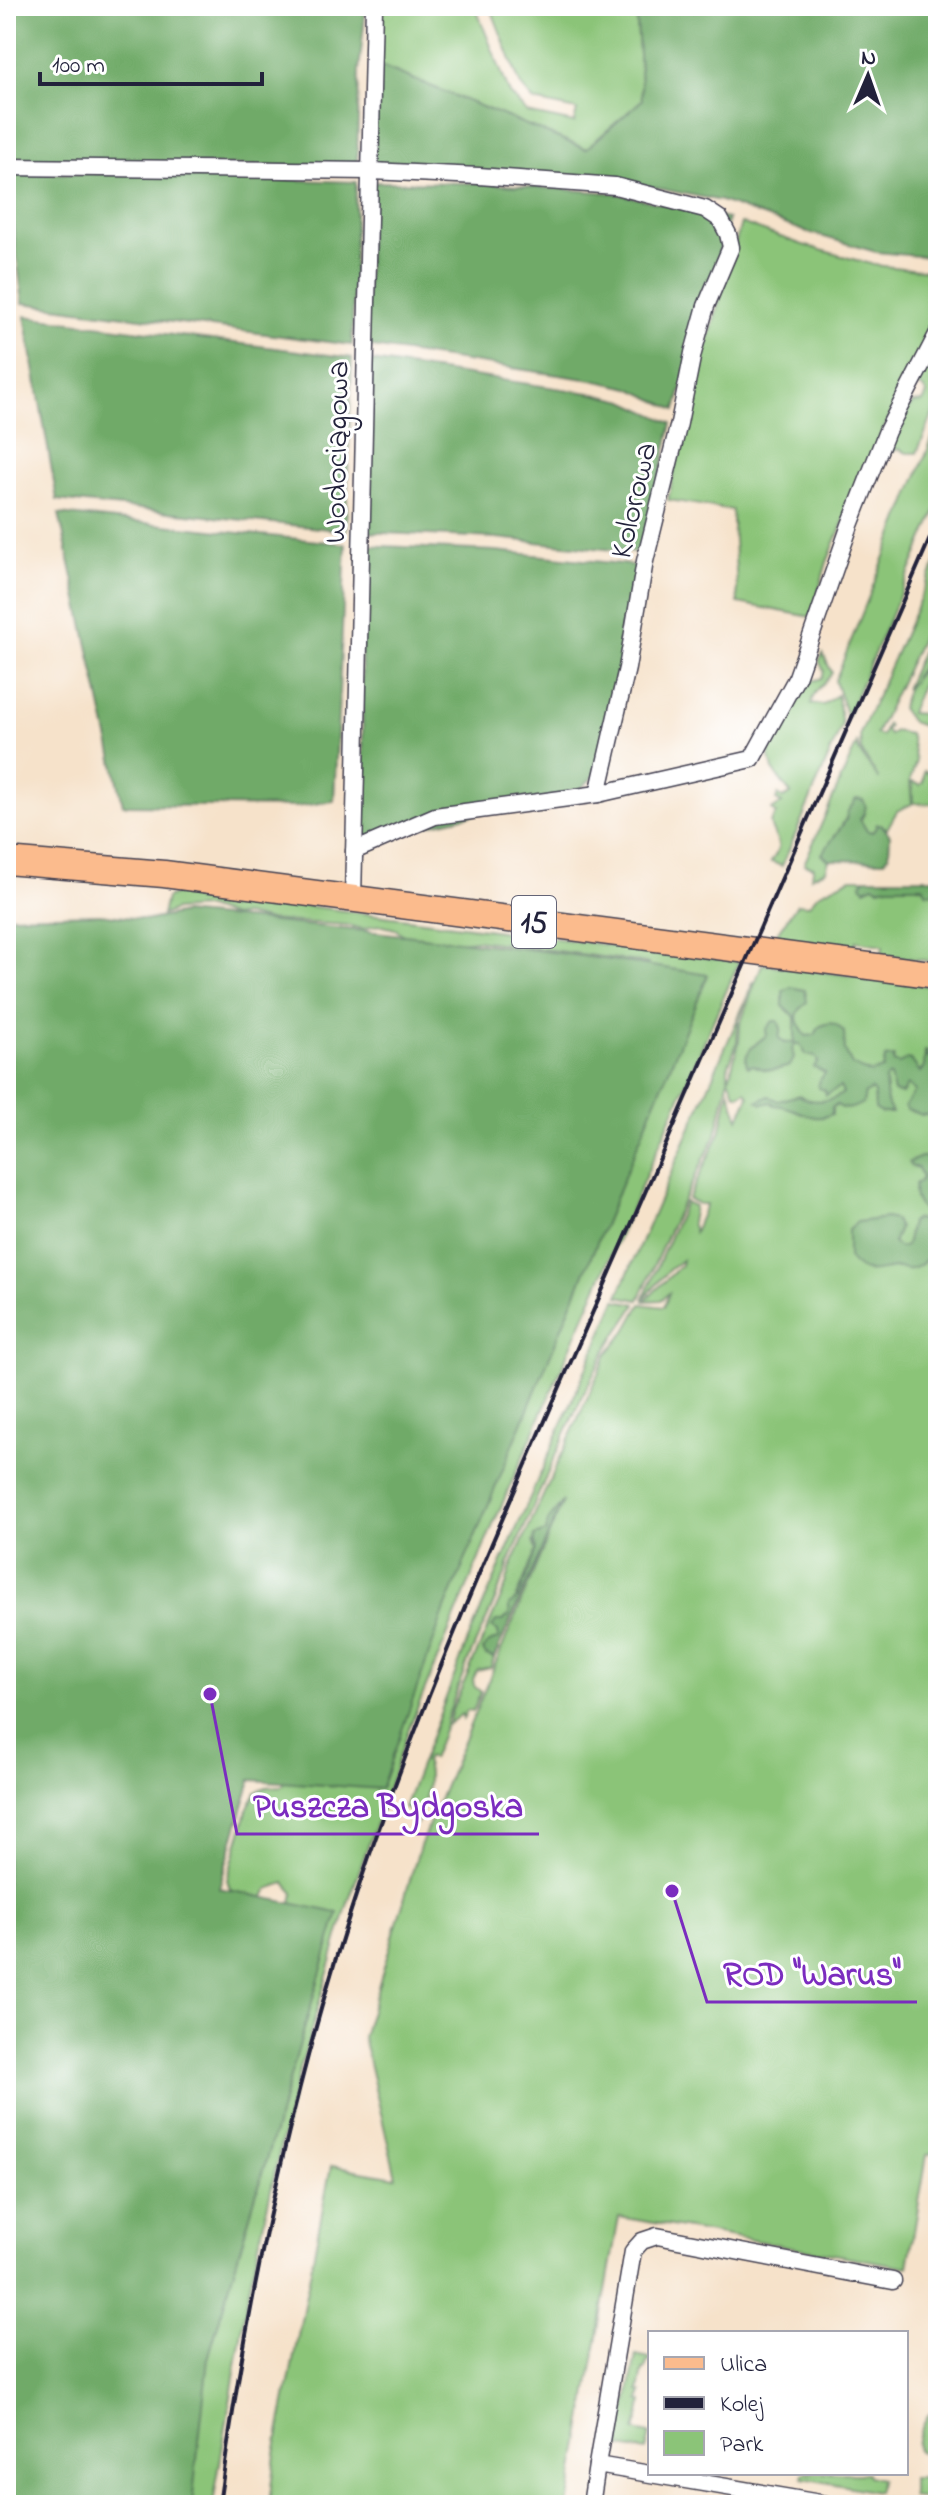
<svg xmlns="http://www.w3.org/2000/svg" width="944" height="2511" viewBox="0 0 944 2511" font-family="'Indie Flower',sans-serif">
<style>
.green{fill:#8bc478;stroke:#56735a;stroke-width:2}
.forest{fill:#70aa68;stroke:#496652;stroke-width:2}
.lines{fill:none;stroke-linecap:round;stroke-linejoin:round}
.minor-casing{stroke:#423f50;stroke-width:19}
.primary-casing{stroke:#423f50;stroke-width:29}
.minor{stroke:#fff;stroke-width:16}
.primary{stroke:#fbbb8d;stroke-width:26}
.rail{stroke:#22223b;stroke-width:4}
.labels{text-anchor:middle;stroke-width:6;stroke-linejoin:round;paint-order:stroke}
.shield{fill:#fff;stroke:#646476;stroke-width:2}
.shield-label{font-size:30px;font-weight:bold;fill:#22223b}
.street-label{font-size:32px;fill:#22223b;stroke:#fff}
.leader{fill:none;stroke:#7b2cbf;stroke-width:3}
.callout-dot{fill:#7b2cbf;stroke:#fff;stroke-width:3}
.callout-label{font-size:34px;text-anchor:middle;font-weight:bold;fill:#7b2cbf;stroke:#fff;stroke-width:6;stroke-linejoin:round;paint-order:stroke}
</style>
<rect width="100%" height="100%" fill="#fff"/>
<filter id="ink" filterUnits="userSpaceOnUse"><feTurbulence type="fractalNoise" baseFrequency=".0125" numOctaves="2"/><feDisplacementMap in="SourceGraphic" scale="16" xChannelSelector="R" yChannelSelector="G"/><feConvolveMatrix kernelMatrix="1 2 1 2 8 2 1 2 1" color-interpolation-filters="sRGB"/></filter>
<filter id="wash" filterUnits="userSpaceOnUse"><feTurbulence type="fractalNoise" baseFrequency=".006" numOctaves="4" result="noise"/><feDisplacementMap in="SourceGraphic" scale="32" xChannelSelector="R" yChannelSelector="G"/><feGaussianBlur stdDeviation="1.8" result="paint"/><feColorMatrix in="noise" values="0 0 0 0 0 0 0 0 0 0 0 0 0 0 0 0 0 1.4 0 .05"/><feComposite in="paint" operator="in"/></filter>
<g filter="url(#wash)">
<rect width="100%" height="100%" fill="#f6e2ca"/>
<g class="green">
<polygon points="378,6 475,6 510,94 527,113 574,123 577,110 534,101 521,86 490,6 636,6 642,100 586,149 373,63"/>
<polygon points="741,223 803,245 874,265 938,272 938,315 868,462 827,562 811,617 738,603 732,510 668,500 681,440"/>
<polygon points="938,340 938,402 917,453 907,453 899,449 884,455 901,417 913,403 923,402 927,394 922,387 916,386"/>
<polygon points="938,424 938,506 847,717 835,681"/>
<polygon points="938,558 938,603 876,734 882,736 887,724 889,726 886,731 889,735 894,731 910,734 916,761 910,781 912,804 897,811 887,829 881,824 873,832 867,831 860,821 864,814 851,809 832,843 822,854 829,860 826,870 811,877 814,867 804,864 857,743 859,751 879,780 861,750 860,734"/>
<path d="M938 615C938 652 930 651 913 680 922 671 934 656 938 643V678L922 683 910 713 938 715V731L911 722 901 708 907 689 913 681 905 689Z"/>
<path d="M823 654 832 673C824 685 813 690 811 704L823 705 837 695 842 725 782 866 771 862C786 840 774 843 770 823L776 814 772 810 782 803 776 800 778 795 783 798 791 794 773 770 768 749 812 657 807 676 813 681 822 678 824 671 819 661Z"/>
<polygon points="938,768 938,804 913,803 912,782 920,785 923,782 924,771 929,773"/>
<path d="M851 878H865L862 884 874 885 878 888C897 883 919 884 937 892L938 889V962L882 955 883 945 856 941 853 951 816 947 814 945 811 947 773 939 797 904 809 905 818 894Z"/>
<polygon points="200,892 739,962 493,1525 409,1728 347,1906 290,2104 248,2293 213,2505 181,2505 191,2405 294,1893 285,1883 268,1889 258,1908 233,1898 227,1880 248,1808 256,1792 266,1787 282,1786 294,1774 664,974 646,963 476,940 458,942 450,949 416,943 395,929 379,925 363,929 346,925 266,920 244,915 232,917 207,908 175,910 162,915 166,898 176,894"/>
<polygon points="762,964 938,987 938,2105 936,2148 934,2153 927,2155 908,2267 619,2217 568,2505 269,2505 275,2454 331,2166 396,2177 363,2037 420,1846 562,1503 546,1532 533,1542 536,1550 533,1558 509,1616 493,1627 498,1631 499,1638 486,1655 494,1658 491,1668 477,1671 473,1679 474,1686 481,1692 473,1711 467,1710 463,1719 462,1714 448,1724 452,1710 506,1586 510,1569 607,1354 626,1331 641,1304 664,1307 669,1293 661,1300 645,1301 681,1265 682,1260 669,1270 643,1300 685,1202 694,1206 691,1222 694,1232 706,1204 699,1204 688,1199 720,1133 729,1090 739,1119 749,1096 746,1091 739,1095 735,1093 729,1078 739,1042 740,1025"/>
<polygon points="754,981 738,1022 737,1043 728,1067 728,1082 716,1135 676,1215 639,1300 618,1296"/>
<path d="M616 1300 636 1304C626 1322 612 1337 603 1356 567 1423 539 1495 508 1565 498 1599 480 1631 467 1664 454 1695 445 1728 432 1759L428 1757 425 1761C433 1780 424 1803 417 1823L412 1813 404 1808 468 1640Z"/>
<polygon points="636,2355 650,2358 650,2362 647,2362 645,2370 643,2370 639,2391 642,2392 640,2401 643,2402 635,2431 650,2434 646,2451 619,2447"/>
<path d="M938 2413V2502L912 2497V2478H924L927 2454 918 2451C915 2442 923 2422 929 2414Z"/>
<polygon points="804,2473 867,2473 868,2476 881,2479 877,2492 803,2478"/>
</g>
<g class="forest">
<polygon points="6,6 366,6 359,71 357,168 6,161"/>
<polygon points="636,6 938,6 938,258 876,252 807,232 721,201 616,180 370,168 373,63 586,149 642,100"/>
<polygon points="85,173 356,182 352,345 23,303 6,174"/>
<polygon points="370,182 478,183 614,193 728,219 676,410 630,388 592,380 365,346"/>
<polygon points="25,316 352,358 346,531 57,500"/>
<polygon points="365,360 590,393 625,401 672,423 643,553 496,538 360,532"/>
<polygon points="59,514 346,544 334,801 296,807 123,805"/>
<polygon points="359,545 496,551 641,566 605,742 594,776 579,790 365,840"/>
<path d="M856 799 863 800C868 807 865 812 860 819L867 831 873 832 877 824H881L890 835 889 855 884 861 829 860 822 854 846 820 847 813Z"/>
<polygon points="865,878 938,878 937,892 927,893 923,886 887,886 878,888 874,885 865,889 861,884"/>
<path d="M183 913C358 930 534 946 708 975L445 1609 381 1789 251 1780 219 1888 338 1913 208 2359 192 2505H6V916L100 914 149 920Z"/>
<path d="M791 987 805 990 807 1002C793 1014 795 1021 806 1036L815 1035 819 1027C831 1021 835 1022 844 1032L845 1051 852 1065 870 1073 883 1069 885 1058 894 1057 893 1062 899 1064 907 1059 911 1060 920 1072 924 1067 925 1051 928 1052 927 1058 938 1051V1060L935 1064H938L936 1114 922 1115 907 1110 905 1106 915 1091 907 1085 902 1094 894 1092 890 1076 885 1079 887 1103 892 1113H881L875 1109 874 1093 871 1090 865 1093 863 1103C853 1108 846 1112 837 1105L832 1107V1114C810 1125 796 1105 774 1105L772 1102 763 1104 758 1101 769 1096 778 1101 799 1095C810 1103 831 1103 843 1093L840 1087 826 1095 825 1090 819 1088 818 1083 825 1073 814 1067 818 1061 815 1056 806 1055 800 1044H796L792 1049 794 1058 790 1066C774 1071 768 1072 752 1065L748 1067C740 1053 757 1043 767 1035L766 1030 773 1021H778L781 1028 779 1038 785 1043 795 1042V1017L783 1006V991Z"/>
<path d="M921 1157H931L937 1161 936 1173 927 1188 929 1208 938 1204V1217C921 1213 911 1201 915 1184L920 1181 922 1176 918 1168 910 1166 909 1162Z"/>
<path d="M886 1218 895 1220 899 1228 893 1243 900 1248 906 1246 911 1222 917 1219 938 1224C938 1239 929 1266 911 1269 907 1270 903 1268 899 1268 876 1268 866 1281 848 1258V1230L857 1222Z"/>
<polygon points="563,1501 494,1658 486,1655 483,1650 486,1645 499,1638 498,1631 492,1627 496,1621 503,1621 509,1616 509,1605 517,1599 533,1558 536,1550 534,1536 546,1532 548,1521"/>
</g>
</g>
<g filter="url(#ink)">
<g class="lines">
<g class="minor-casing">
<g id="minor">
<polyline points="6,167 371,171 479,176 615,186 705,209 720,219 728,234 731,247 706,306 693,353 679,423 645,561 627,668 598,794"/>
<polyline points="354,851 435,816 598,794 752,759 797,677 850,525 887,431 938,333"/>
<polyline points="353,898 374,6"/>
<polyline points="597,2465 633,2251 642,2241 657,2236 893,2281"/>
<polyline points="591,2505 597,2465 832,2505"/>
</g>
</g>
<g class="primary-casing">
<polyline id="primary" points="6,861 164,874 938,975"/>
</g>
<use href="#minor" class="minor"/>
<use href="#primary" class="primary"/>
<path class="rail" d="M219 2505C248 2294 292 2085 360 1883 434 1664 531 1454 623 1243 728 1002 833 761 938 520"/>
</g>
</g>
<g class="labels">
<rect class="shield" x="512" y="896" width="44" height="52" rx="6"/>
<g class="shield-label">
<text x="534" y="932">15</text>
</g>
<g class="street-label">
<text transform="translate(335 452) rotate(-89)" y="11">Wodociągowa</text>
<text transform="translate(632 500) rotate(-77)" y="11">Kolorowa</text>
</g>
</g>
<path class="leader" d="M210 1694L237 1834H539M672 1891L707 2002H917"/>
<g class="callout-dot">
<circle cx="210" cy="1694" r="8"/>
<circle cx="672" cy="1891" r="8"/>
</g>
<g class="callout-label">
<text x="388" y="1817">Puszcza Bydgoska</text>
<text x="812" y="1985">ROD "Warus"</text>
</g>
<rect width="944" height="2511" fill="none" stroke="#fff" stroke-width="32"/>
<rect x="648" y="2331" width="260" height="144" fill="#ffffff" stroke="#a7a7b1" stroke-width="2"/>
<rect x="664" y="2357" width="40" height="12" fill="#fbbb8d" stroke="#a7a7b1" stroke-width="2"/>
<text x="720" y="2371" font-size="24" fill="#22223b">Ulica</text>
<rect x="664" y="2397" width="40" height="12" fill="#22223b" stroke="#a7a7b1" stroke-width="2"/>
<text x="720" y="2411" font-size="24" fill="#22223b">Kolej</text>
<rect x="664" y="2431" width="40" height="24" fill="#8bc478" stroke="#a7a7b1" stroke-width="2"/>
<text x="720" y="2451" font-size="24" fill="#22223b">Park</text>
<g transform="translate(868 76) rotate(2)" stroke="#ffffff" stroke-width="6" paint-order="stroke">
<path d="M0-6L14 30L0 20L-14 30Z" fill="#22223b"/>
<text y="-12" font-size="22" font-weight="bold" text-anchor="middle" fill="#22223b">N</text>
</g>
<path d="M40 72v12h222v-12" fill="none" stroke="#22223b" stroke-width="4"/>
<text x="52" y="72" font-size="24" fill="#22223b" stroke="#ffffff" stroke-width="6" paint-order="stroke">100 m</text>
</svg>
